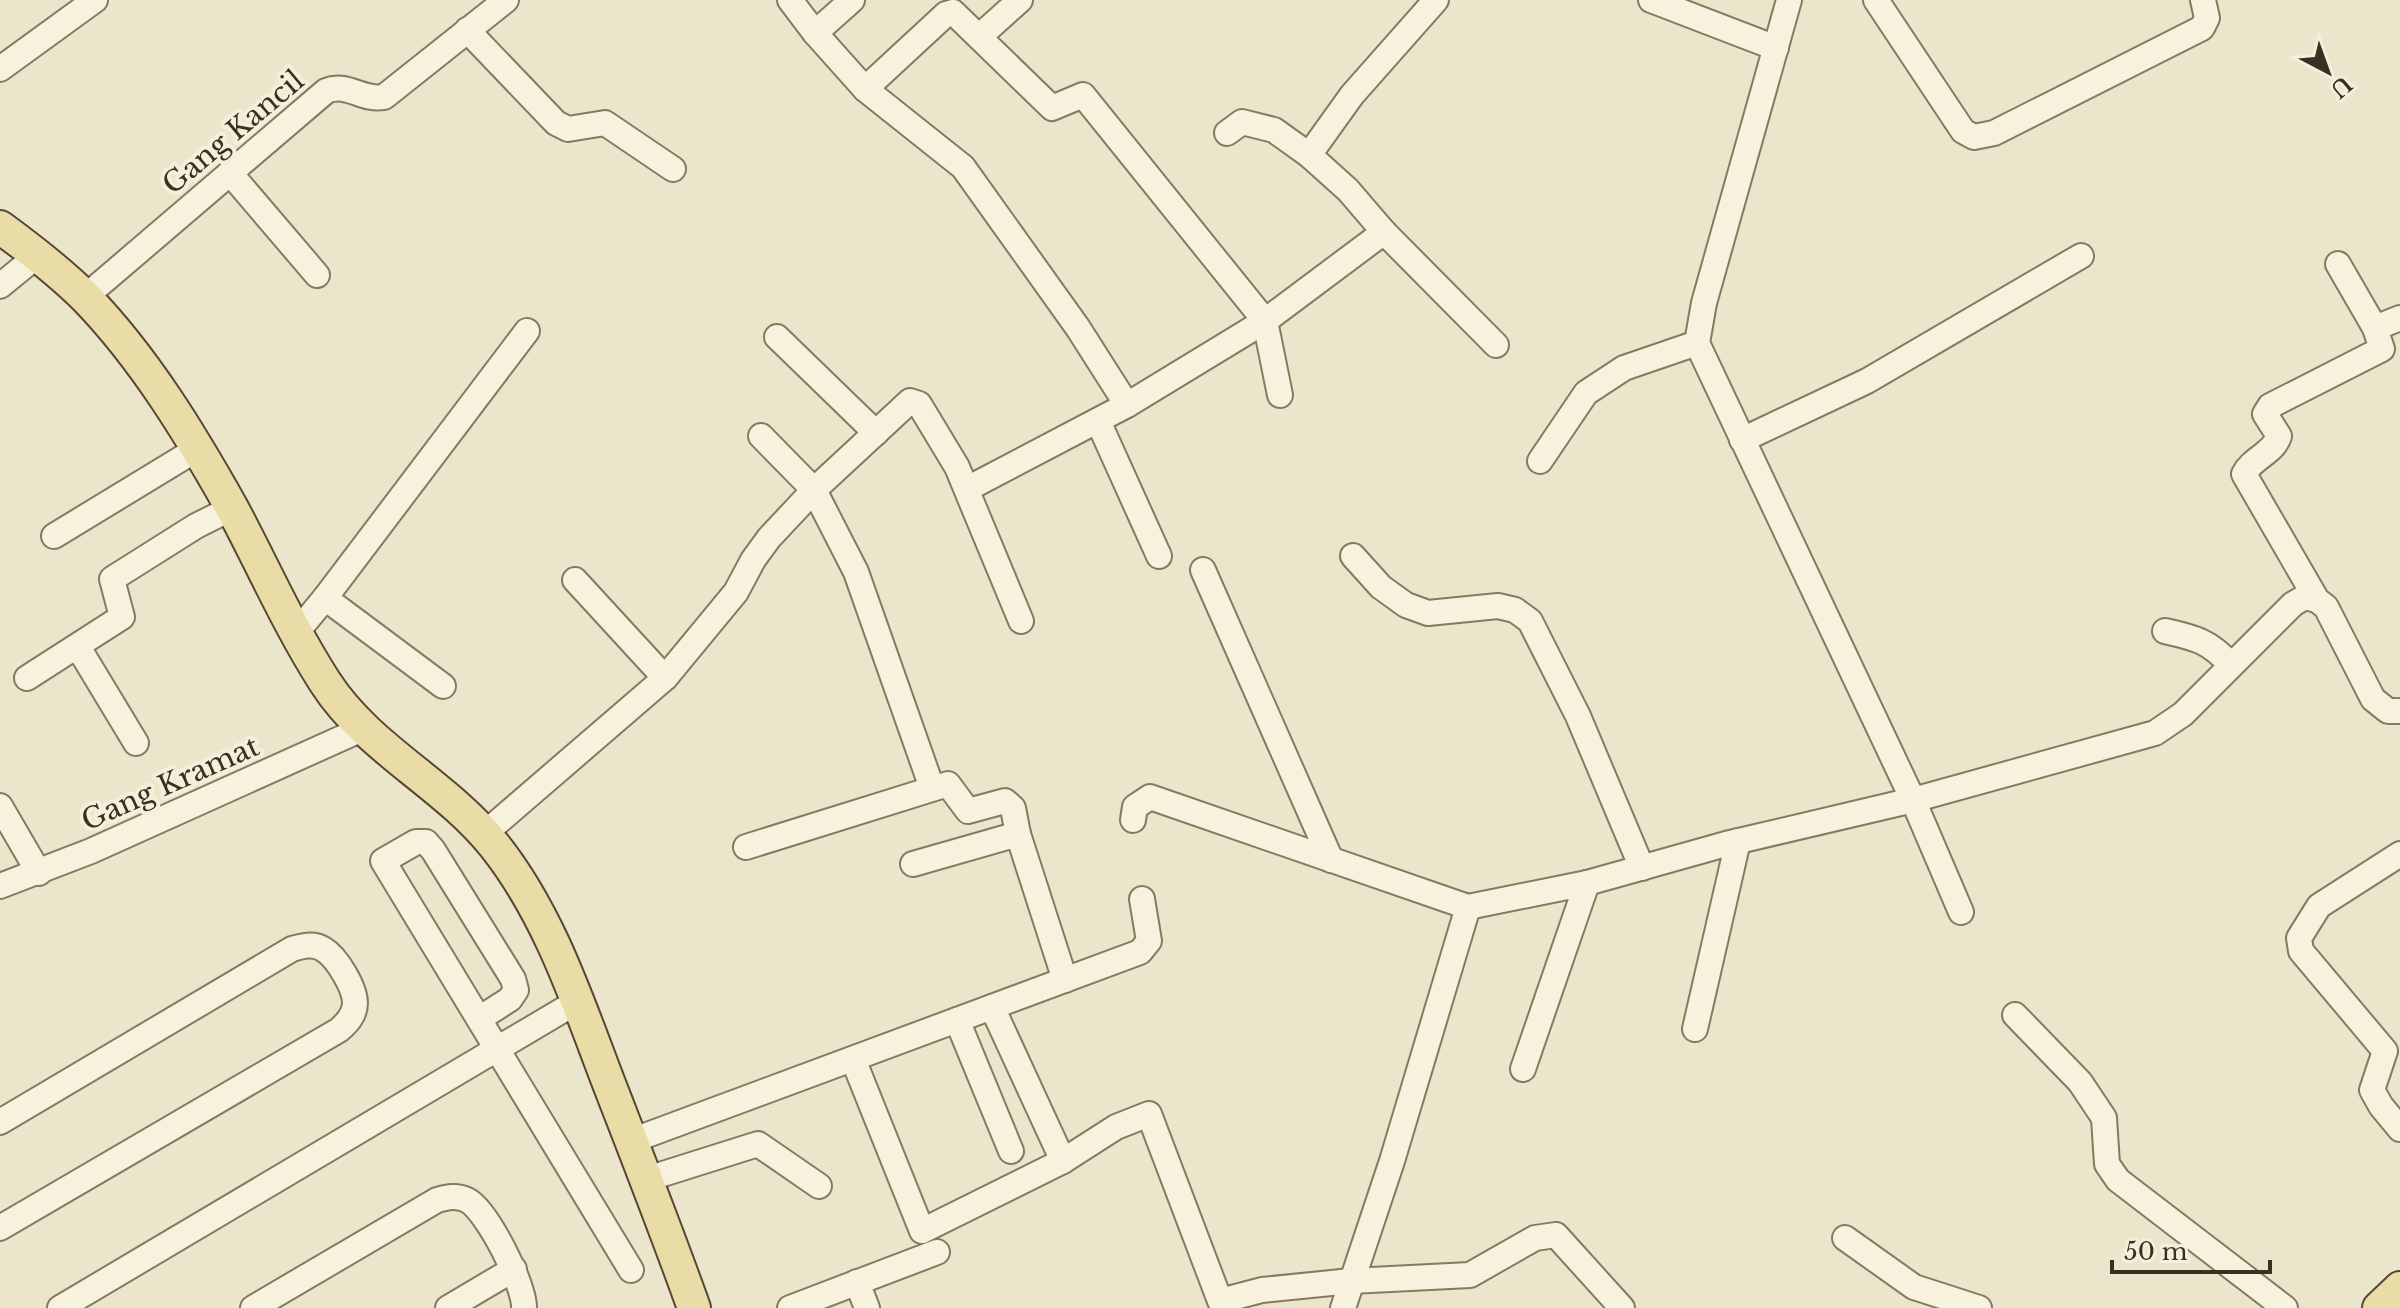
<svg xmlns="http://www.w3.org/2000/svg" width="2400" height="1308" viewBox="0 0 2400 1308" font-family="'Libre Baskerville',serif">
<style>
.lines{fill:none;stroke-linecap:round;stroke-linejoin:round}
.minor-casing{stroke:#877960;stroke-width:28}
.major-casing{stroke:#564734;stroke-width:36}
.minor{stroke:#f7f2de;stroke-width:24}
.major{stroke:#eadca7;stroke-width:32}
.labels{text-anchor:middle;stroke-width:8;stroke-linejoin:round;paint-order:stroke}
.street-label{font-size:28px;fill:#393022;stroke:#f3efda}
</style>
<rect width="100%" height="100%" fill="#ebe5cb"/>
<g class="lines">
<g class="minor-casing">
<g id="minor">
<polyline points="790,0 815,33 865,89 963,167 1078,328 1127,405"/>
<polyline points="1651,0 1776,48"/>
<polyline points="1789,0 1704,303 1697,343 1913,800 1961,912"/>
<polyline points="1876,0 1963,131 1974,137 1994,133 2202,28 2207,18 2203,0"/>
<polyline points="467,30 556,123 568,129 605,123 673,169"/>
<polyline points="815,33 852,0"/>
<polyline points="980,36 1020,0"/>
<polyline points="0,69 95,0"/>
<polyline points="865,89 946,14 953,12 1052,108 1083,95 1265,321 1280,395"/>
<polyline points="1227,133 1242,122 1274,130 1309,155 1348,190 1384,232 1496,345"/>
<polyline points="1309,155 1352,95 1436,0"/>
<polyline points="230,173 317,275"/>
<polyline points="2338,264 2375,328 2400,318"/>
<polyline points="0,286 38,255"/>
<path d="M85 297 326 91C348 82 362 101 384 97L506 0"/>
<path d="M2375 328 2382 349 2270 406 2265 414 2279 436C2274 453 2252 458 2244 474L2317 600 2326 607 2373 699 2388 711H2400"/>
<polyline points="777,337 876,433"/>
<polyline points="1098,421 1159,556"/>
<polyline points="761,436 814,490 856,572 932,788"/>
<polyline points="1742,440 1867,381 2081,256"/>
<polyline points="1540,461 1586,393 1624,368 1697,343"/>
<polyline points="967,489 1127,405 1265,321 1384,232"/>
<polyline points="54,536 197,449"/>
<polyline points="1353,556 1381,587 1406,605 1428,613 1498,606 1515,610 1530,621 1578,716 1642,868"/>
<polyline points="1203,570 1331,860"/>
<polyline points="575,580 665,678"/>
<polyline points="325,598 443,686"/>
<path d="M2165 631C2196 638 2209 641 2231 665"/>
<polyline points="296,633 325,598 527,331"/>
<polyline points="78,647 136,743"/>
<polyline points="27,678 122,617 112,579 196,526 232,508"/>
<polyline points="0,806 39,873"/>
<polyline points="1133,820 1135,807 1150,797 1468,907 1587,883 1726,844 1913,800 2155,733 2183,714 2293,604 2305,597 2317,600"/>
<polyline points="484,834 665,678 736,592 753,560 769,538 814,490 910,401 919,404 957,467 1021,621"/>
<polyline points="746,847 948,784 968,811 1005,801 1013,808 1018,834 1065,980"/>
<polyline points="2400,854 2319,906 2299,938 2301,951 2385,1051 2372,1090 2381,1106 2400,1129"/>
<polyline points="913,864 1018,834"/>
<polyline points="0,886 91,851 362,729"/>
<polyline points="992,1007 1063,1161"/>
<polyline points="2015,1015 2080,1082 2104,1118 2107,1164 2118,1180 2285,1308"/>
<polyline points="479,1019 510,999 516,990 513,979 433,850 426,842 416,842 383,861 631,1270"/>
<polyline points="957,1020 1011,1151"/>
<polyline points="1695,1029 1738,841"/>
<polyline points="853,1059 922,1231 1063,1161 1116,1127 1149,1114 1220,1301 1262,1290 1351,1281 1470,1275 1535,1238 1556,1235 1622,1308"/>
<polyline points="1523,1069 1587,883"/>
<path d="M0 1122 292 949C302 946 313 943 323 949 337 957 355 988 355 1003 355 1015 347 1023 339 1030L0 1228"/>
<polyline points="631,1141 1140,952 1149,941 1142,899"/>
<polyline points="647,1179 758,1144 819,1186"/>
<polyline points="1845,1238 1914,1287 1979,1308"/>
<polyline points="857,1282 867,1308"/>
<polyline points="60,1308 578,1001"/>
<path d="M253 1308 437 1200C448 1197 457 1195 467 1200 487 1210 525 1286 524 1308"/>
<polyline points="448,1308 514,1269"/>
<polyline points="790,1308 937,1252"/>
<polyline points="1343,1308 1392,1161 1468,907"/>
</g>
</g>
<g class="major-casing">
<g id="major">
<path d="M0 227C30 249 60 272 86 298 145 359 191 435 232 508 263 566 289 626 325 682 368 749 444 783 494 845 549 914 577 1000 608 1081 637 1156 667 1232 694 1308"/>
<polyline points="2379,1308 2400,1288"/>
</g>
</g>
<use href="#minor" class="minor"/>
<use href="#major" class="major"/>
</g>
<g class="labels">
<g class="street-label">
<text transform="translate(233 132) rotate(-40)" y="10">Gang Kancil</text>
<text transform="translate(170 783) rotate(-24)" y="10">Gang Kramat</text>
</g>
</g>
<g transform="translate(2328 72) rotate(139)" stroke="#f3efda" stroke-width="6" paint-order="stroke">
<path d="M0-6L14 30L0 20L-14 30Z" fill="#393022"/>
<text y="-12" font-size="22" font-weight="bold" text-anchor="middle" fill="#393022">U</text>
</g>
<path d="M2112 1260v12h158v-12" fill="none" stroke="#393022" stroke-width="4"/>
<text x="2124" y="1260" font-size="24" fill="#393022" stroke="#f3efda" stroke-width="6" paint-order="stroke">50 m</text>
</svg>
